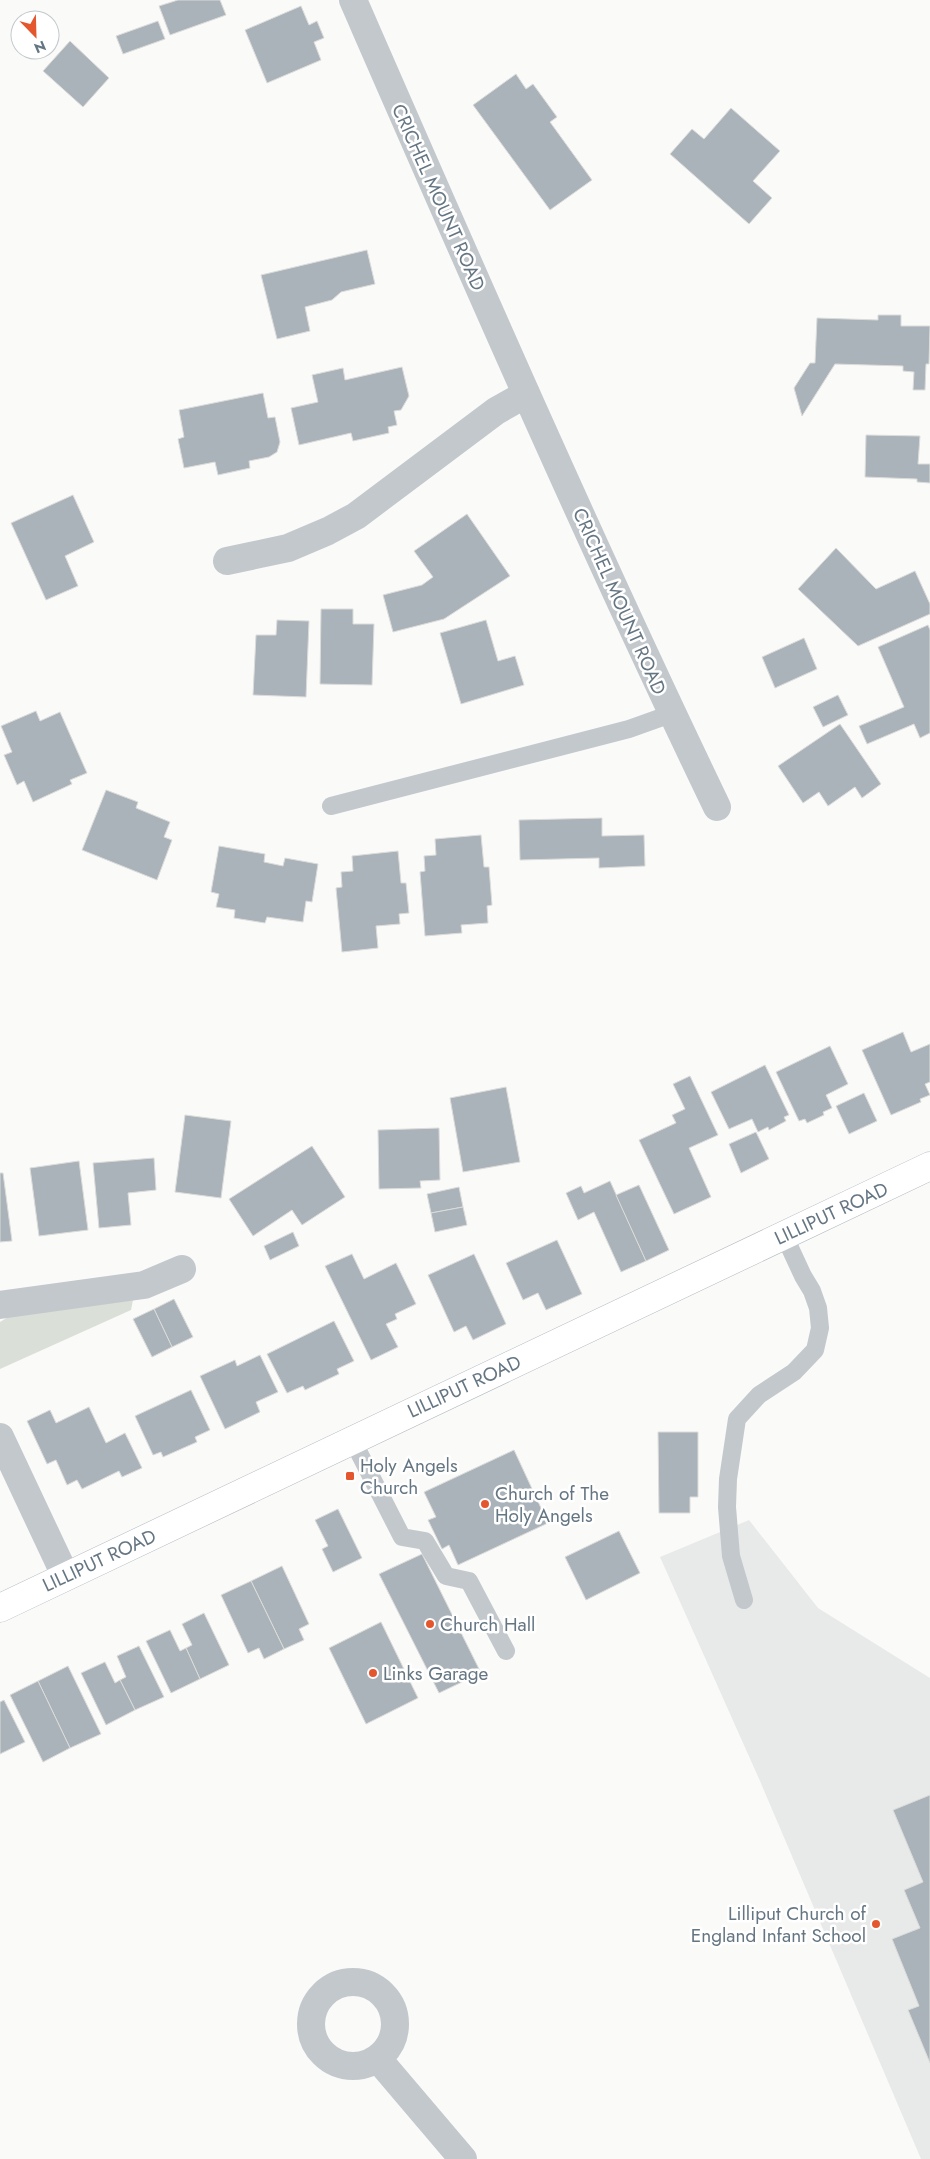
<svg xmlns="http://www.w3.org/2000/svg" width="930" height="2159" viewBox="0 0 930 2159" font-family="Jost,sans-serif">
<style>
.built{fill:#e8e9e9}
.green{fill:#dadfd7}
.building{fill:#aab3b9;stroke:#dcdcda}
.lines{fill:none;stroke-linecap:round;stroke-linejoin:round}
.secondary-casing{stroke:#b3babf;stroke-width:29}
.lane{stroke:#c3c8cc;stroke-width:18}
.street{stroke:#c3c8cc;stroke-width:28}
.secondary{stroke:#fff;stroke-width:28}
.poi-dot{fill:#e4572e;stroke:#fff;stroke-width:2}
.labels{text-anchor:middle;stroke-width:5;stroke-linejoin:round;paint-order:stroke}
.street-label{font-size:19px;fill:#657683;stroke:#fff}
.poi-label{font-size:19px;fill:#657683;stroke:#fff;text-anchor:start}
</style>
<rect width="100%" height="100%" fill="#fafaf8"/>
<polygon class="built" points="749,1520 818,1608 930,1678 930,2159 921,2159 760,1781 660,1557"/>
<polygon class="green" points="133,1300 131,1310 0,1369 0,1322 10,1316"/>
<g class="building">
<polygon points="178,0 220,0 226,15 170,35 159,6"/>
<polygon points="301,6 309,25 317,21 324,38 314,42 321,60 267,83 245,30"/>
<polygon points="158,21 165,39 123,54 116,36"/>
<polygon points="70,41 109,78 83,107 43,71"/>
<polygon points="516,74 526,89 533,84 557,117 550,122 592,180 550,210 473,105"/>
<polygon points="731,108 780,151 753,181 772,198 749,224 670,154 692,129 704,139"/>
<polygon points="367,250 375,284 341,292 332,300 305,307 310,331 277,339 261,275"/>
<polygon points="878,315 901,315 901,326 930,326 929,364 926,364 925,390 913,390 914,372 903,371 903,366 835,364 802,416 794,388 810,363 815,363 817,318 878,320"/>
<polygon points="402,367 409,396 401,410 394,411 397,425 388,427 389,433 353,441 351,433 299,445 291,408 318,402 312,375 343,368 345,380"/>
<polygon points="263,393 268,418 275,417 280,442 277,452 269,457 249,461 250,468 218,475 215,462 184,468 178,439 184,437 179,410"/>
<polygon points="866,435 920,436 918,464 930,464 930,483 917,482 917,479 865,477"/>
<polygon points="73,495 94,542 65,556 78,586 46,600 11,523"/>
<polygon points="467,514 510,576 444,619 393,632 383,595 422,585 433,577 414,551"/>
<polygon points="836,548 876,589 915,571 930,604 930,614 858,646 798,589"/>
<polygon points="321,609 353,609 353,624 374,624 372,685 320,684"/>
<polygon points="277,620 309,621 306,697 253,695 256,635 276,635"/>
<polygon points="486,620 498,661 515,656 524,685 461,704 440,633"/>
<polygon points="928,625 930,630 930,733 920,738 914,724 867,744 859,726 904,707 878,647"/>
<polygon points="804,638 817,669 775,688 762,657"/>
<polygon points="838,695 848,715 823,727 813,707"/>
<polygon points="36,711 40,721 60,712 87,773 70,780 72,784 33,802 24,781 17,785 4,755 12,752 1,726"/>
<polygon points="840,724 881,784 862,798 855,787 828,806 819,792 803,803 778,766"/>
<polygon points="106,790 138,802 136,808 170,822 164,837 172,840 157,880 82,850"/>
<polygon points="602,818 602,836 644,835 645,866 599,868 599,858 520,860 519,820"/>
<polygon points="481,835 484,867 489,867 492,905 487,906 488,923 461,925 462,933 425,936 420,872 425,871 424,856 436,855 435,839"/>
<polygon points="219,846 265,854 264,862 283,866 285,858 318,864 312,902 306,901 303,922 267,917 265,923 234,918 235,910 216,907 219,894 211,892"/>
<polygon points="398,851 401,883 406,883 409,913 399,914 400,924 376,926 378,948 342,952 336,888 342,887 341,872 353,871 352,856"/>
<polygon points="903,1032 911,1052 930,1044 930,1082 925,1084 930,1095 920,1099 921,1102 891,1115 862,1050"/>
<polygon points="830,1046 848,1084 826,1095 832,1108 823,1112 824,1115 807,1123 805,1119 799,1121 776,1072"/>
<polygon points="765,1065 789,1115 784,1117 786,1121 769,1130 768,1127 758,1132 752,1119 729,1129 711,1092"/>
<polygon points="690,1076 718,1135 689,1148 711,1197 674,1214 639,1140 676,1123 672,1115 685,1109 673,1084"/>
<polygon points="506,1087 520,1162 463,1172 450,1098"/>
<polygon points="864,1093 877,1121 849,1134 836,1106"/>
<polygon points="185,1115 231,1121 221,1198 175,1192"/>
<polygon points="439,1128 440,1180 420,1181 421,1188 379,1189 378,1130"/>
<polygon points="756,1132 769,1159 741,1173 729,1144"/>
<polygon points="312,1146 345,1197 302,1225 292,1210 253,1236 229,1199"/>
<polygon points="154,1158 156,1190 128,1193 131,1225 99,1228 93,1163"/>
<polygon points="79,1161 88,1230 39,1236 30,1168"/>
<polygon points="0,1173 3,1173 12,1241 0,1242"/>
<polygon points="610,1181 646,1261 621,1272 594,1212 578,1220 566,1193 581,1186 584,1193"/>
<polygon points="639,1185 669,1250 646,1261 616,1195"/>
<polygon points="459,1187 463,1207 431,1213 427,1194"/>
<polygon points="463,1207 467,1225 435,1232 431,1213"/>
<polygon points="293,1232 299,1246 270,1260 264,1246"/>
<polygon points="557,1240 582,1294 546,1310 538,1293 523,1300 506,1263"/>
<polygon points="352,1254 364,1279 396,1263 416,1304 395,1314 397,1319 386,1324 398,1347 371,1360 325,1266"/>
<polygon points="474,1254 506,1324 473,1340 466,1326 454,1332 428,1275"/>
<polygon points="174,1299 193,1337 172,1347 154,1309"/>
<polygon points="154,1309 172,1347 152,1357 133,1319"/>
<polygon points="334,1321 354,1361 337,1369 339,1374 305,1390 303,1386 287,1393 267,1354"/>
<polygon points="260,1355 278,1392 256,1402 260,1412 225,1429 200,1376 235,1360 237,1366"/>
<polygon points="191,1390 210,1430 195,1437 197,1442 163,1457 161,1452 153,1455 135,1416"/>
<polygon points="89,1407 106,1443 125,1433 142,1468 122,1477 119,1471 82,1489 77,1480 67,1485 56,1460 47,1464 27,1421 50,1410 56,1423"/>
<polygon points="658,1432 698,1432 698,1497 690,1497 690,1513 659,1513"/>
<polygon points="514,1450 548,1523 458,1565 449,1545 442,1549 428,1520 436,1517 424,1492"/>
<polygon points="338,1509 362,1558 333,1572 322,1549 328,1546 315,1520"/>
<polygon points="619,1531 640,1573 586,1600 565,1557"/>
<polygon points="422,1554 481,1673 439,1693 379,1574"/>
<polygon points="282,1566 309,1624 299,1629 304,1640 284,1649 251,1581"/>
<polygon points="251,1581 284,1649 264,1659 259,1648 248,1653 221,1595"/>
<polygon points="204,1613 229,1665 200,1679 186,1648 192,1645 182,1624"/>
<polygon points="381,1622 418,1698 366,1724 329,1648"/>
<polygon points="170,1630 180,1651 186,1648 200,1679 171,1693 146,1641"/>
<polygon points="139,1646 164,1697 135,1710 120,1680 126,1677 117,1656"/>
<polygon points="105,1662 115,1683 120,1680 135,1710 106,1725 81,1673"/>
<polygon points="68,1666 101,1734 70,1748 38,1681"/>
<polygon points="38,1681 70,1748 43,1762 10,1695"/>
<polygon points="4,1700 25,1742 0,1754 0,1702"/>
<polygon points="930,1795 930,2063 908,2010 919,2006 892,1939 920,1928 904,1890 923,1882 893,1810"/>
</g>
<g class="lines">
<g class="secondary-casing">
<polyline id="secondary" points="0,1608 930,1166"/>
</g>
<g class="lane">
<polyline points="331,806 629,729 671,714"/>
<polyline points="352,1439 402,1537 425,1541 446,1576 469,1581 506,1651"/>
<polyline points="744,1600 731,1556 727,1507 728,1479 737,1419 759,1395 794,1372 815,1350 820,1328 818,1308 812,1291 803,1276 784,1235"/>
</g>
<g class="street">
<path d="M353 0C471 270 589 541 717 807"/>
<polyline points="227,561 288,548 328,531 356,516 496,411 526,394"/>
<polyline points="0,1305 144,1285 182,1269"/>
<polyline points="0,1437 65,1575"/>
<circle cx="353" cy="2024" r="42"/>
<polyline points="378,2059 463,2159"/>
</g>
<use href="#secondary" class="secondary"/>
</g>
<g class="poi-dot">
<rect x="345" y="1471" width="10" height="10" rx="2.5"/>
<circle cx="485" cy="1504" r="5"/>
<circle cx="430" cy="1624" r="5"/>
<circle cx="373" cy="1673" r="5"/>
<circle cx="876" cy="1924" r="5"/>
</g>
<g class="labels">
<g class="street-label">
<text transform="translate(439 197) rotate(66)" y="7">CRICHEL MOUNT ROAD</text>
<text transform="translate(620 601) rotate(66)" y="7">CRICHEL MOUNT ROAD</text>
<text transform="translate(831 1213) rotate(-25)" y="7">LILLIPUT ROAD</text>
<text transform="translate(464 1386) rotate(-25)" y="7">LILLIPUT ROAD</text>
<text transform="translate(99 1560) rotate(-25)" y="7">LILLIPUT ROAD</text>
</g>
<g class="poi-label">
<text x="360" y="1472">Holy Angels<tspan x="360" dy="22">Church</tspan></text>
<text x="495" y="1500">Church of The<tspan x="495" dy="22">Holy Angels</tspan></text>
<text x="440" y="1631">Church Hall</text>
<text x="383" y="1680">Links Garage</text>
<text x="866" y="1920" text-anchor="end">Lilliput Church of<tspan x="866" dy="22">England Infant School</tspan></text>
</g>
</g>
<g transform="translate(35 35) rotate(157)"><circle r="24" fill="#ffffff" stroke="#c1c8cd"/>
<path d="M0-4L9 19L0 12L-9 19Z" fill="#e4572e"/>
<text y="-8" font-size="14" font-weight="bold" text-anchor="middle" fill="#657683">N</text>
</g>
</svg>
